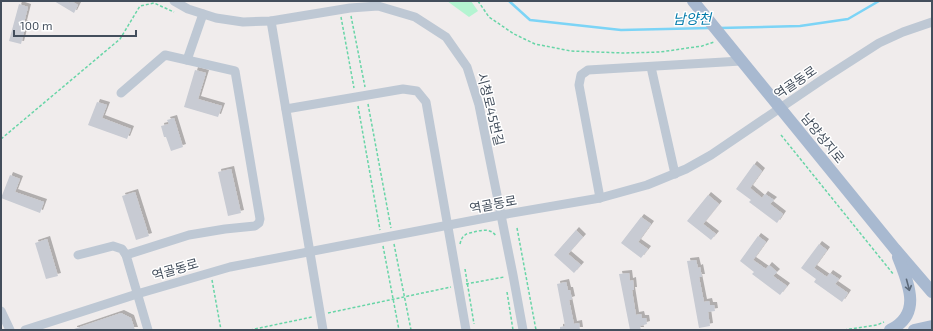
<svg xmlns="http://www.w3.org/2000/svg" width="933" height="331" viewBox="0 0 933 331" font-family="'Exo 2','Noto Sans KR',sans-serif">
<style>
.green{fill:#b4f4d1}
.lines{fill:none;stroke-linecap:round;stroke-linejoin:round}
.stream{stroke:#7cd4f6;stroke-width:2.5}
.building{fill:#c8cbd3;filter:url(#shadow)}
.path{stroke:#68d5a7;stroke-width:1.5;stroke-dasharray:3 2;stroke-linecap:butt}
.minor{stroke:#bec8d4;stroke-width:9}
.major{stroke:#a8b9d0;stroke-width:12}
.oneway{stroke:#5c6979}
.labels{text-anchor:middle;stroke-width:3;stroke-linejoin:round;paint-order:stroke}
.street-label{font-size:13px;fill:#434e5c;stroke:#fff}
.water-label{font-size:14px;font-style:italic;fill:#017aaa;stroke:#fff}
</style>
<defs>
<filter id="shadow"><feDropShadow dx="3" dy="-3" stdDeviation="0" flood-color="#0004"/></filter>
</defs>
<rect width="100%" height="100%" fill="#f0ecec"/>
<polygon class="green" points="447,1 471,1 478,11 469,17"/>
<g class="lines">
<g class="stream">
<polyline points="509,1 530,20 621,30 710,28"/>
<polyline points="719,28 800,26 848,19 879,1"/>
</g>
</g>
<g class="building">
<polygon points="54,1 66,1 70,3 71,1 78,5 74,13"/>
<polygon points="19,4 28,7 24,23 26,24 21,44 9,41"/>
<polygon points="195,70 206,73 198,99 222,106 218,117 184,107"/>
<polygon points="97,102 107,105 102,118 131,129 127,139 88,125"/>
<polygon points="174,118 183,147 171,151 166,137 164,137 161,126 169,124 167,120"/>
<polygon points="754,164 762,171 750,188 762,198 765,194 774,200 770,204 783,214 777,223 749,202 751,200 736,189"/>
<polygon points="231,169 241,213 228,216 218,172"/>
<polygon points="10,175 20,179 15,192 44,202 40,213 1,198"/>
<polygon points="135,192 149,236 136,240 122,196"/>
<polygon points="708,195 719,204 703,224 716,234 711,240 687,221"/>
<polygon points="641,217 651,224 638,242 648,249 641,258 621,243"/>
<polygon points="576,230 583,237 568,254 581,265 574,273 554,255"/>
<polygon points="758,236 766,242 753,260 766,269 769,265 777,272 773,276 787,286 780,295 752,274 754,272 740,261"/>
<polygon points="47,239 58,276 46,279 35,243"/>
<polygon points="819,244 827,250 814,268 827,277 830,273 839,279 835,284 848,293 842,302 814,282 816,279 801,268"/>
<polygon points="696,260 698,268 700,267 702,277 699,277 704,302 709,301 710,305 714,305 715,311 708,312 710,326 699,328 687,261"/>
<polygon points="629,273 630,281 633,280 634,290 632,290 636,315 641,314 642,318 646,318 647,324 640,326 641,330 630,330 619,274"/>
<polygon points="566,282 568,290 570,290 572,299 569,300 574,324 579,323 580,330 560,330 560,327 565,326 557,284"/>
<polygon points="121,313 131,318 135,330 74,330 74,329"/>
</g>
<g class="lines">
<g class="path">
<polyline points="478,1 489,17 514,34 535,44 571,51 624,53 660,52 702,46 714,42"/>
<polyline points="351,16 365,87"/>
<polyline points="341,17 354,88"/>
<polyline points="368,104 391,228"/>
<polyline points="358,106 380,230"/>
<polyline points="781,135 894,275"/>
<polyline points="1,139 120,39 140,6 154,3 174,12"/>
<polyline points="517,228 536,330"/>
<polyline points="394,244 411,330"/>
<path d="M460 244C461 240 462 237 465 235 467 233 471 233 474 232 482 230 491 228 496 236"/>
<polyline points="383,246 399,330"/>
<polyline points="465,269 474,324"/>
<polyline points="212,280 221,330"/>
<polyline points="466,284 504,277"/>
<polyline points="507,292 513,330"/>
<polyline points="328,313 451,287"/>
<polyline points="250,330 312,317"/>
<polyline points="844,330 877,325 884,322"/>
</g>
<g class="minor">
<polyline points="174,1 188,9 216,18 243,22 271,21 350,8 378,6 415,17 446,37 467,67 479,105 513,275 523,330"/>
<polyline points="271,21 323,330"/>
<polyline points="187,60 203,14"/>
<polyline points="651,67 675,174"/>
<polyline points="121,93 165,55 235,71 260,219 259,223 255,226 225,229 189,235 126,255"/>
<polyline points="286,109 403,89 417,91 426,102 466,330"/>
<polyline points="600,198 579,85 581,75 588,70 741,61"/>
<polyline points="78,255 113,246 122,249 126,255 148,330"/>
<polyline points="1,311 10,330"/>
<polyline points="25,330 137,294 230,267 501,215 600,198 647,185 686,169 711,155 823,79 879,43 903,32 932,22"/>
</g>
<g class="major">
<polyline points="693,1 895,249 932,292"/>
<path d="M890 330C923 314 908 283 898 257"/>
<polyline points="914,330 932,326"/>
</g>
</g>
<defs><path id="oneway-shaft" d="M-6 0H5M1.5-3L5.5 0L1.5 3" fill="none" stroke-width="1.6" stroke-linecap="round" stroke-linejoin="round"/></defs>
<use class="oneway" href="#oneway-shaft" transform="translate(908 285) rotate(75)"/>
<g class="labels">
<g class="street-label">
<text transform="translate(795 82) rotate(-34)" y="5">역골동로</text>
<text transform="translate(491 109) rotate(76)" y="5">시청로45번길</text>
<text transform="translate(823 138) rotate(51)" y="5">남양성지로</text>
<text transform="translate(493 204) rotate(-11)" y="5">역골동로</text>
<text transform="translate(175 269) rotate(-16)" y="5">역골동로</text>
</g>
<g class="water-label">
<text transform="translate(692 19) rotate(-1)" y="5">남양천</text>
</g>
</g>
<rect width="933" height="331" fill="none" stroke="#434e5c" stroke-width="4"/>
<path d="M14 30v6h122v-6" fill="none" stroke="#434e5c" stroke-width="2"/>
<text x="20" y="30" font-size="12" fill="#434e5c" stroke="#ffffff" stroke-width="3" paint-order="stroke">100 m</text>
</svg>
